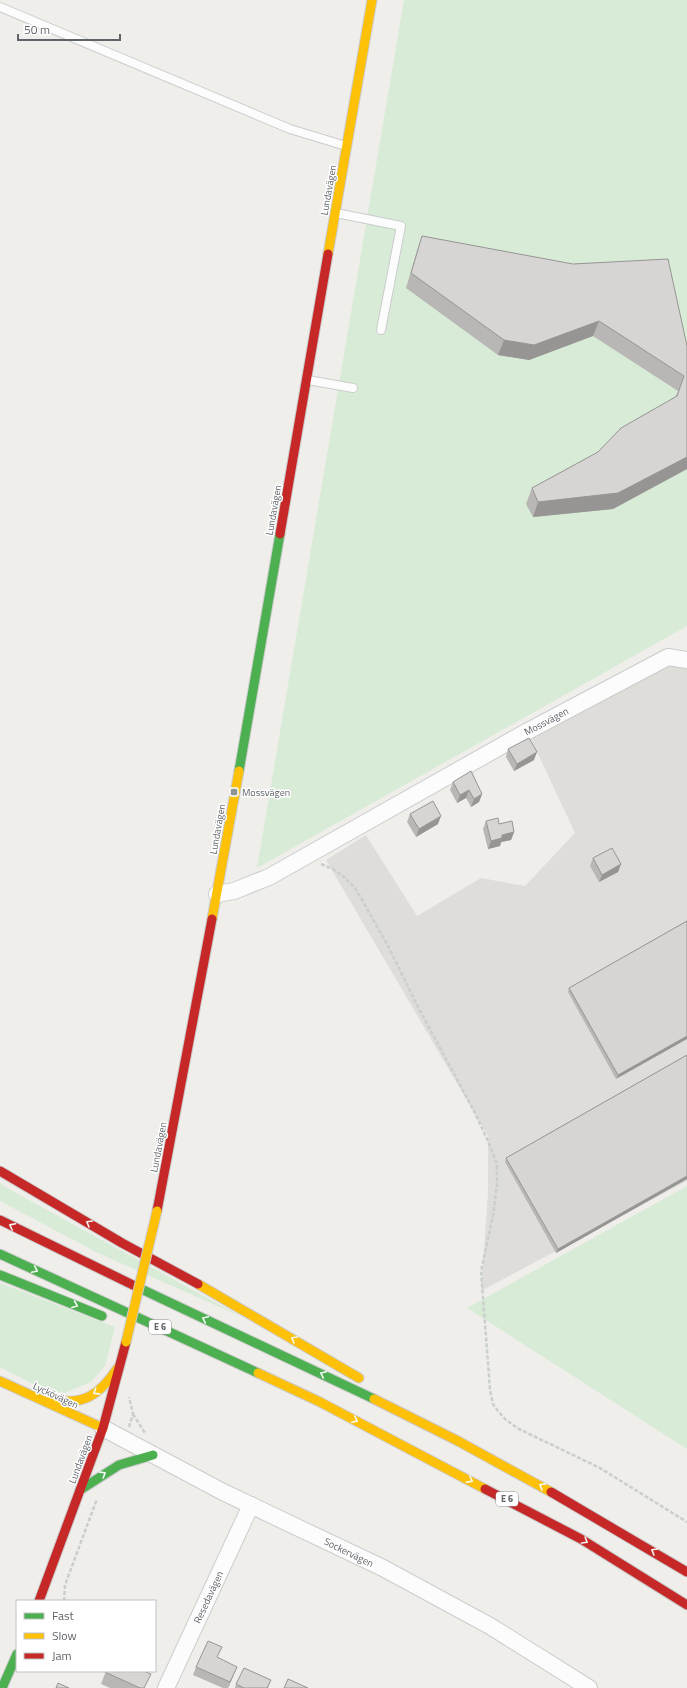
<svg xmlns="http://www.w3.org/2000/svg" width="687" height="1688" viewBox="0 0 687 1688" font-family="'Titillium Web',sans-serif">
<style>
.industrial{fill:#dfddda}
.green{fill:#d8ebd6}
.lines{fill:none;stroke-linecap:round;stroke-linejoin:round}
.lane-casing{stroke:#cbcccc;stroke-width:10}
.street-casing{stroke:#cbcccc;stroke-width:18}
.fast-casing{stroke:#cacacb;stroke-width:11}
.slow-casing{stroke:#cacacb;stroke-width:11}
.jam-casing{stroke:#cacacb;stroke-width:11}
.path{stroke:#cacfcc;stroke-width:2.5;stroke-dasharray:4 2;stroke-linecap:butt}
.lane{stroke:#fdfcfc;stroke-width:8}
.street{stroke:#fdfcfc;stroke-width:16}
.fast{stroke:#4caf50;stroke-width:9}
.slow{stroke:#ffc107;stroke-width:9}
.jam{stroke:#c62828;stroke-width:9}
.slow-bridge-casing{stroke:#cacacb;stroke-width:11;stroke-linecap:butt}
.slow-bridge{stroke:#ffc107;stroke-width:9}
.wall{fill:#b8b7b5}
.shaded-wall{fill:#969594}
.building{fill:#d6d5d3;stroke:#969594}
.oneway{stroke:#f6fbf6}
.poi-dot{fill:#919496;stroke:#fff;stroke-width:1.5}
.labels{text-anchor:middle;stroke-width:3;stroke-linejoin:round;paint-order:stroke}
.shield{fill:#fff;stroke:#8f9295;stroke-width:1}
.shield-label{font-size:9px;font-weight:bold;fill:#5f6368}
.street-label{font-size:10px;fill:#5f6368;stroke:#fff}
.poi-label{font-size:10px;fill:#5f6368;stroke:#fff;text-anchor:start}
</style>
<rect width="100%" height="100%" fill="#efeeea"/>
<polygon class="industrial" points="687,651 687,1181 481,1291 488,1193 488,1136 326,860 366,835 417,916 481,878 525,886 575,833 531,739"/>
<g class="green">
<polygon points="404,0 687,0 687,626 257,868"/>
<polygon points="0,1183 7,1188 242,1317 98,1253 0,1201"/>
<polygon points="687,1186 687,1449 467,1308"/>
<polygon points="0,1283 115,1327 105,1366 91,1382 65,1393 41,1388 0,1367"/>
</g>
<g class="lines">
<g class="lane-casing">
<g id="lane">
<polyline points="0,7 290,129 346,146"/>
<polyline points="336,213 401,226 381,330"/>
<polyline points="308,380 353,388"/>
</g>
</g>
<g class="street-casing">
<g id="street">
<polyline points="217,894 234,891 269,877 528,731 668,657 687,660"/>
<polyline points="103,1428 223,1492 383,1568 490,1626 589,1688"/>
<polyline points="166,1688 251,1505"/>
</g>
</g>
<g class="fast-casing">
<g id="fast">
<polyline points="239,771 280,534"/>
<polyline points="0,1254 258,1373"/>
<polyline points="0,1275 102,1316"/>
<polyline points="137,1287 374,1399"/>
<polyline points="80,1490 119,1465 153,1455"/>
<polyline points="2,1688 17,1654"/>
</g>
</g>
<g class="slow-casing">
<g id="slow">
<polyline points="328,254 372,0"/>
<polyline points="212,919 239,771"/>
<polyline points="198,1284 359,1378"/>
<polyline points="258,1373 320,1402 485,1489"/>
<polyline points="0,1381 103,1428"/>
<polyline points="374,1399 458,1441 551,1492"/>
<path d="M50 1400C83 1405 98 1397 117 1369"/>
</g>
</g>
<g class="jam-casing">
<g id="jam">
<polyline points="280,534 328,254"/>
<polyline points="0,1171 122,1243 198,1284"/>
<polyline points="157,1211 212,919"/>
<polyline points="0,1220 137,1287"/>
<polyline points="485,1489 581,1539 687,1605"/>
<polyline points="551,1492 687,1572"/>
<polyline points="39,1601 103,1428 126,1342"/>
</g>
</g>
<g class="path">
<polyline points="321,864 333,869 344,877 355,888 365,905 388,946 418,1007 474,1111 488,1141 497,1164 497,1184 493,1216 481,1271 490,1390 493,1404 498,1411 506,1420 519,1429 600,1468 687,1522"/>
<polyline points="133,1414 145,1433"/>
<polyline points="129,1427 133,1414 129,1397"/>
<polyline points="64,1601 65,1585 97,1499"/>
</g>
<use href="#lane" class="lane"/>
<use href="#street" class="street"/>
<use href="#fast" class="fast"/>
<use href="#slow" class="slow"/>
<use href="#jam" class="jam"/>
<g class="slow-bridge-casing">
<polyline id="slow-bridge" points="126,1342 157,1211"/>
</g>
<use href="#slow-bridge" class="slow-bridge"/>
</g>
<g class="wall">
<polygon points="422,236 687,346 687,469 613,509 533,517 526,504 532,488 598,452 676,396 678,391 593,336 529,360 498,355 406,288 417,251"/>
<polygon points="508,749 534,760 514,771 506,757"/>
<polygon points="453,782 482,794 479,802 471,807 466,798 457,803 450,790"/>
<polygon points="410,814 438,824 416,837 407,822"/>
<polygon points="486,821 499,824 514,832 511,840 501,842 500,846 488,849 483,829"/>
<polygon points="593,858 621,864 618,872 599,882 590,866"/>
<polygon points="687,921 616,1079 568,992 569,988"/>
<polygon points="687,1055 687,1179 556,1253 505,1162 506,1158"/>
<polygon points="218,1658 234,1674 228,1688 223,1688 193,1675 196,1667"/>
<polygon points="106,1671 145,1688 110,1688 101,1684"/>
<polygon points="271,1680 268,1688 235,1688 236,1684"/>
</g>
<g class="shaded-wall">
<polygon points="599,321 593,336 529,360 498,355 504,340"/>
<polygon points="687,457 687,469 613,509 533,517 538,502"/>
<polygon points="537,752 534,760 514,771 517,764"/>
<polygon points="469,790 466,798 457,803 460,795"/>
<polygon points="482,794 479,802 471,807 474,799"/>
<polygon points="441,816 438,824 416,837 419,829"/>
<polygon points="514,832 511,840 501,842 500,846 488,849 491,841 502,835"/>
<polygon points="621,864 618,872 599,882 602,875"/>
<polygon points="687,1036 687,1039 616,1079 618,1075"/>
<polygon points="687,1176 687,1179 556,1253 558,1249"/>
<polygon points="237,1667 228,1688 230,1682"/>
</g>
<g class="building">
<polygon points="422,236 573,264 668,259 687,346 687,457 618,493 538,502 532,488 598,452 621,428 677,396 684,376 599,321 534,345 504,340 411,273"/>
<polygon points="529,738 537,752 517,764 508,749"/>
<polygon points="471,771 482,794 474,799 469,790 460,795 453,782"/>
<polygon points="433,801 441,816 419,829 410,814"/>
<polygon points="498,818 499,824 512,821 514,832 502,835 502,838 491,841 486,821"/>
<polygon points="612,848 621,864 602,875 593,858"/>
<polygon points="687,921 687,1036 618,1075 569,988"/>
<polygon points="687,1055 687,1176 558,1249 506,1158"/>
<polygon points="208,1641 222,1647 217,1657 237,1667 230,1682 196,1667"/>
<polygon points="244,1668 271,1680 267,1688 244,1688 236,1684"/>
<polygon points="106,1671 143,1671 151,1674 144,1688 140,1688 105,1672"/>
<polygon points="288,1679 308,1688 284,1688"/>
<polygon points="58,1683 69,1688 56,1688"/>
</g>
<defs><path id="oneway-chevron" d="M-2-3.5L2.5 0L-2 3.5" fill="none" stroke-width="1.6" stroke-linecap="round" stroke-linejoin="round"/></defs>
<g class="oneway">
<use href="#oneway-chevron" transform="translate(89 1223) rotate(-150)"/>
<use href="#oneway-chevron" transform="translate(12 1226) rotate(-153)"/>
<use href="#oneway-chevron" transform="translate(35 1270) rotate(25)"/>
<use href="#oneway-chevron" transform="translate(75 1305) rotate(22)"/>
<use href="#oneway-chevron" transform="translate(205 1319) rotate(-155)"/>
<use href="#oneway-chevron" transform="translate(294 1339) rotate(-150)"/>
<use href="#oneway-chevron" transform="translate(323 1374) rotate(-155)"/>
<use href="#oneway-chevron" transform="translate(96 1392) rotate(147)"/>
<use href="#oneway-chevron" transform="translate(355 1420) rotate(27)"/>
<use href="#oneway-chevron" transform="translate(103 1474) rotate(-32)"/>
<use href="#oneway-chevron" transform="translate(470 1480) rotate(28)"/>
<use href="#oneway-chevron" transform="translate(542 1486) rotate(-151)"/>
<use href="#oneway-chevron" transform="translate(585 1541) rotate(31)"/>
<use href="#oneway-chevron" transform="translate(654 1551) rotate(-149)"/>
</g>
<rect class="poi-dot" x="230" y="788" width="8" height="8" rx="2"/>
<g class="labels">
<g class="shield">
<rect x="149" y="1320" width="22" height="14" rx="3"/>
<rect x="496" y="1492" width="22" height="14" rx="3"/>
</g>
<g class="shield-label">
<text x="160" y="1330">E 6</text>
<text x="507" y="1502">E 6</text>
</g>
<g class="street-label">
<text transform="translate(328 190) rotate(-80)" y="4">Lundavägen</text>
<text transform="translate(273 510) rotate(-80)" y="4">Lundavägen</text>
<text transform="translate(546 721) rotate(-28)" y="4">Mossvägen</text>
<text transform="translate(217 829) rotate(-80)" y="4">Lundavägen</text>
<text transform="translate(158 1147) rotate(-79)" y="4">Lundavägen</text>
<text transform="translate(56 1395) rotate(25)" y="4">Lyckövägen</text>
<text transform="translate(80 1459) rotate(-70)" y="4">Lundavägen</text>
<text transform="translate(349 1552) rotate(26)" y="4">Sockervägen</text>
<text transform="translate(208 1597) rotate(-65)" y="4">Resedavägen</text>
</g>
<g class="poi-label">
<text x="242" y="796">Mossvägen</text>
</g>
</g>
<rect x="16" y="1600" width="140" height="72" fill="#ffffff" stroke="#bfc1c3"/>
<rect x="24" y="1613" width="20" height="6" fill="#4caf50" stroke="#bfc1c3"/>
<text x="52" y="1620" font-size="12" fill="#5f6368">Fast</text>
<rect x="24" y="1633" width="20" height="6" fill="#ffc107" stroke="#bfc1c3"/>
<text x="52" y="1640" font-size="12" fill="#5f6368">Slow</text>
<rect x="24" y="1653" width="20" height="6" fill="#c62828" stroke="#bfc1c3"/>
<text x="52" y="1660" font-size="12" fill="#5f6368">Jam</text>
<path d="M18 34v6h102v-6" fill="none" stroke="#5f6368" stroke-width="2"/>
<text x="24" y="34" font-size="12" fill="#5f6368" stroke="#ffffff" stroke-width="3" paint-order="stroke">50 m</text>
</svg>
